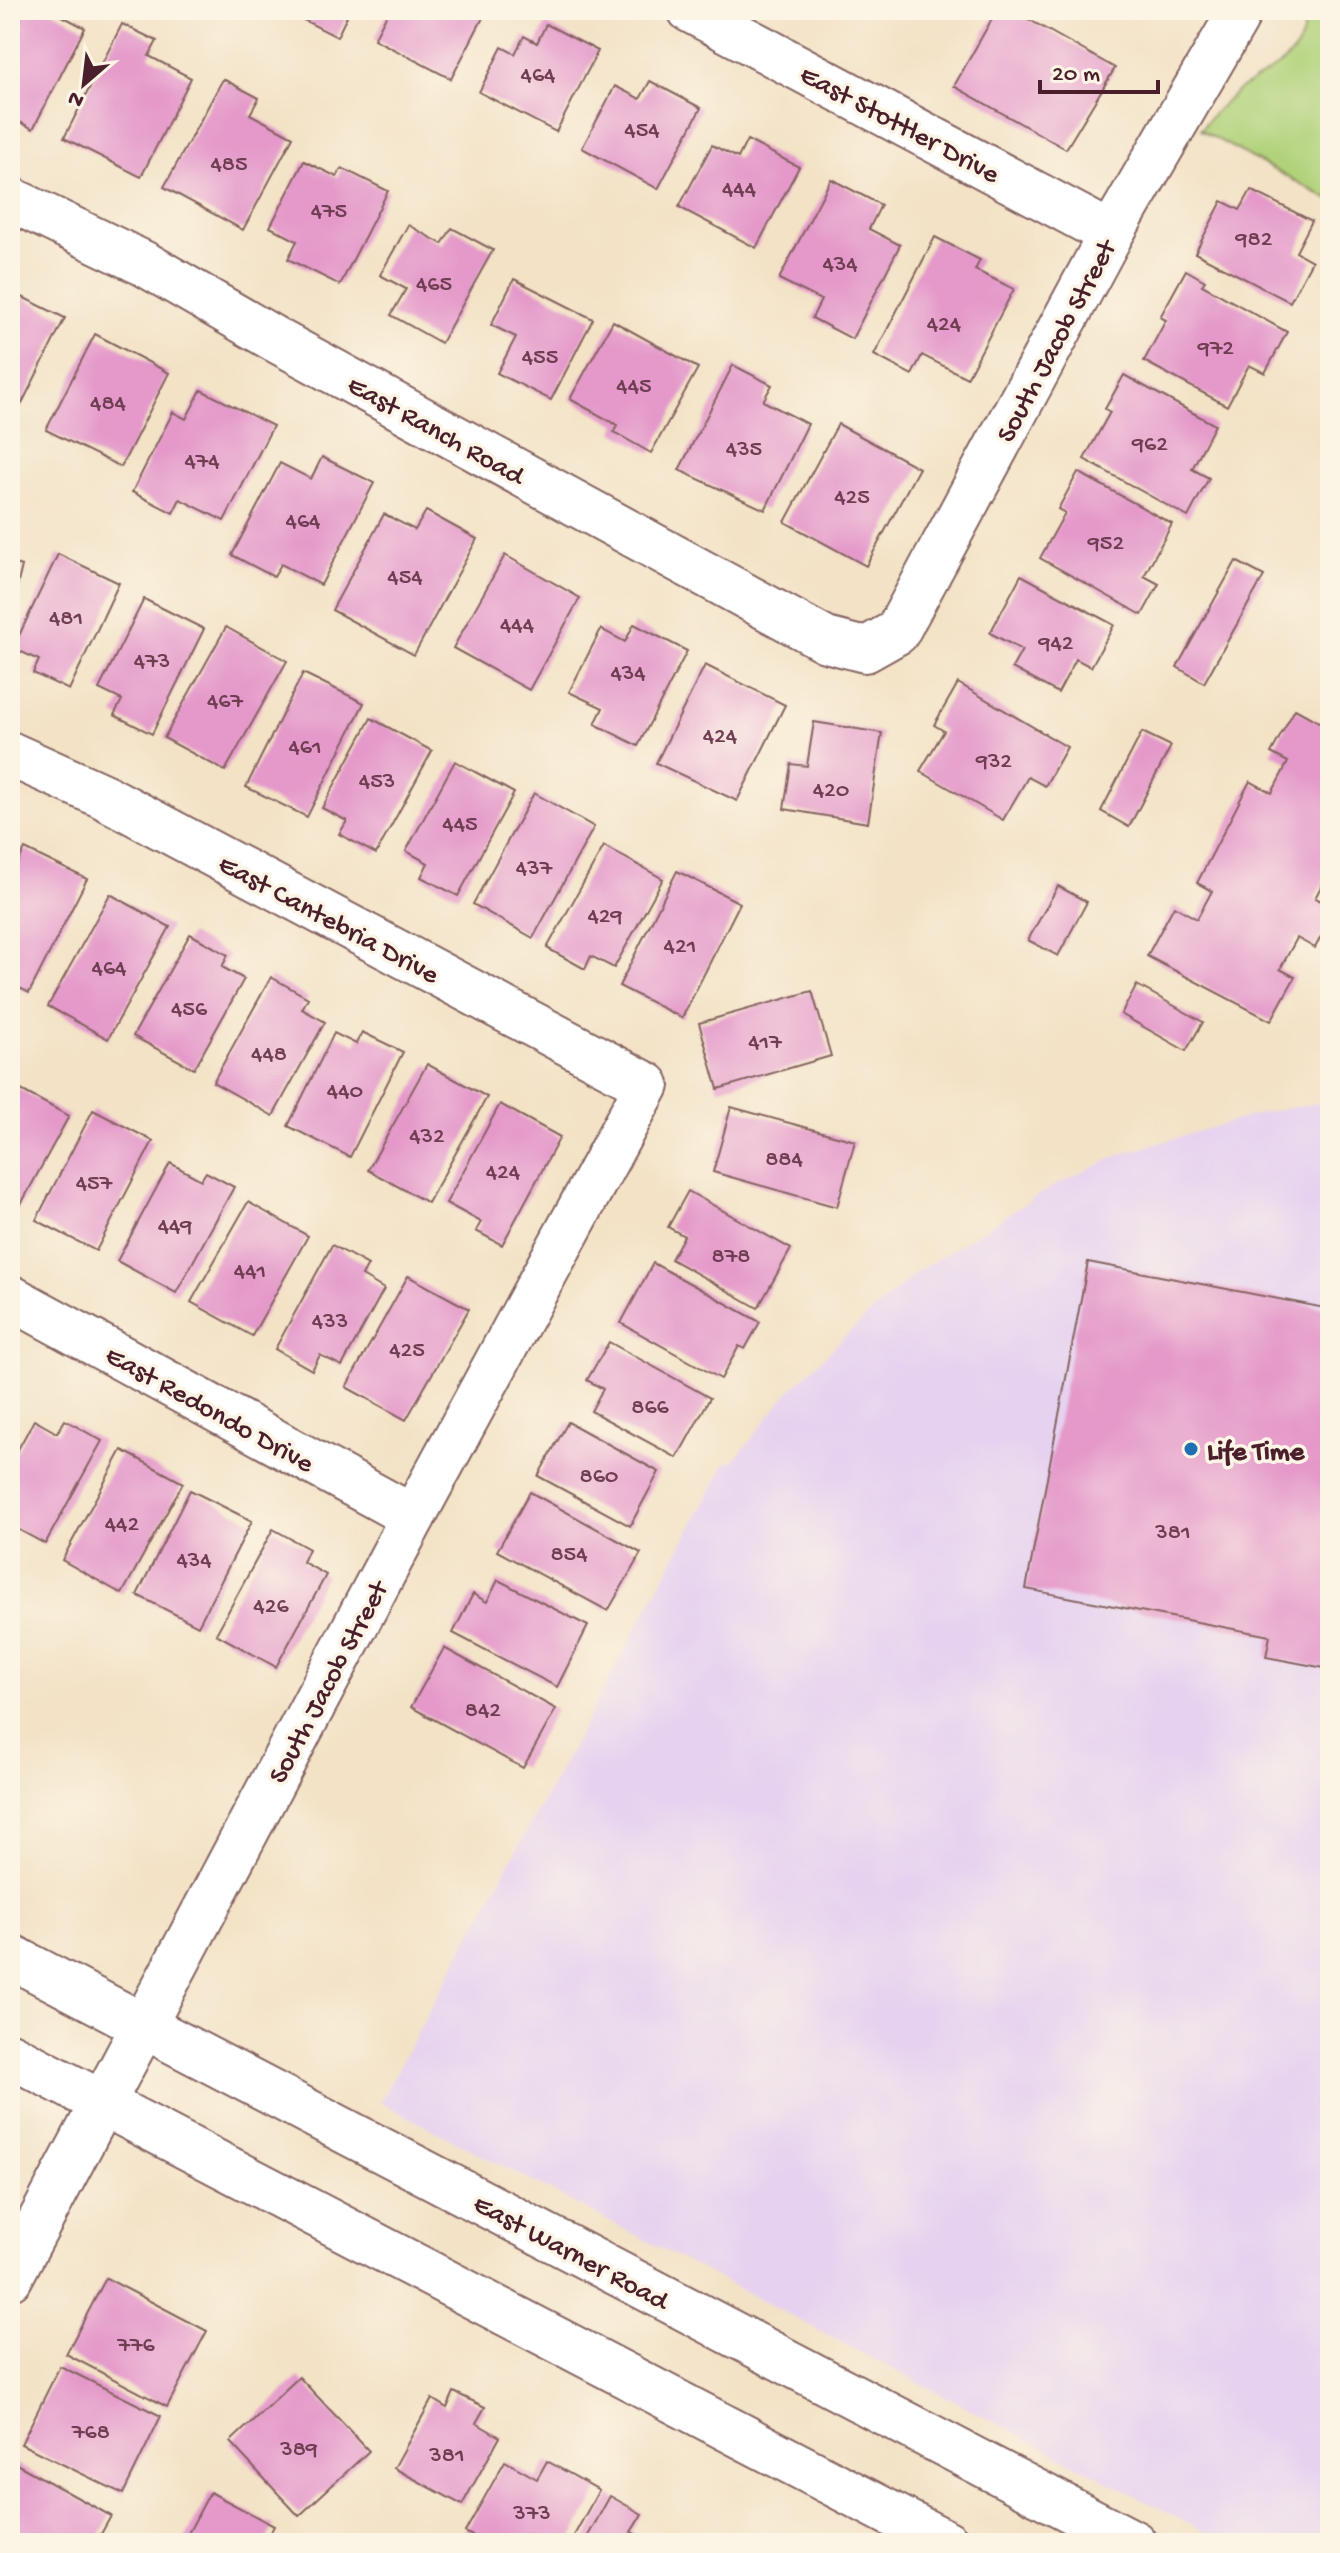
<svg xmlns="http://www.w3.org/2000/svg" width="1340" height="2553" viewBox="0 0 1340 2553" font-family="'Gochi Hand',sans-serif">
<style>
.built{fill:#e6d2f0}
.green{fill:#b1d27a;stroke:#7e7852;stroke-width:2}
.building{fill:#e499ca}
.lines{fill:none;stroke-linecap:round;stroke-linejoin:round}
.minor-casing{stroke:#856361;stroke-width:48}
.major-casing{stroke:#856361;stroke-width:48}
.minor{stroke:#fff;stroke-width:44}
.major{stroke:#fff;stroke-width:44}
.poi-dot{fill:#1f6fb2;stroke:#fcf5e5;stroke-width:3}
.labels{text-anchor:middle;stroke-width:7;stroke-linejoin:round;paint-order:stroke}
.number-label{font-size:24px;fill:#703e53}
.street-label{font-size:28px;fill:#4a1f2b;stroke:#fcf5e5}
.poi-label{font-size:28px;font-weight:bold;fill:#4a1f2b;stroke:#fcf5e5;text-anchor:start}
</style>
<rect width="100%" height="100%" fill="#fcf5e5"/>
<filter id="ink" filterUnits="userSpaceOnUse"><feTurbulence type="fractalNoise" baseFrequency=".0125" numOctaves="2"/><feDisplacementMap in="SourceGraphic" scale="16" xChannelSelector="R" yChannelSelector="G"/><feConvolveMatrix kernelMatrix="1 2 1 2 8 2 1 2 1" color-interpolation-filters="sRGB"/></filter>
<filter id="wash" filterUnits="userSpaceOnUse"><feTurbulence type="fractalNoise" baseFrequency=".006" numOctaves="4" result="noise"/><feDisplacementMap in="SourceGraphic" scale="32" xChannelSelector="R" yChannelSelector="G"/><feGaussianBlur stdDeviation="1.8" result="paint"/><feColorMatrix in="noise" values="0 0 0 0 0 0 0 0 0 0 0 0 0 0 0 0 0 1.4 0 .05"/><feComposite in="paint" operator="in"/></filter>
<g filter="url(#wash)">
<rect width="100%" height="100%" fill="#f3e2c6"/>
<polygon class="built" points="1330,1101 1330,2543 1227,2543 380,2102 727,1461 732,1463 788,1393 845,1336 917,1272 1048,1189 1119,1155 1261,1113"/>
<path class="green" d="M1305 10H1330V200L1200 130C1212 114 1224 102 1239 90 1272 67 1308 60 1305 10Z"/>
<g id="blocks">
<g class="building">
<polygon points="10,10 51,10 85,28 33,129 10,117"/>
<polygon points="284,10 350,10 337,37"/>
<polygon points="389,10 487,10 451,79 374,39"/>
<polygon points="997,10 1012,10 1115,68 1066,149 954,86"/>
<polygon points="122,24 157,41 149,56 191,78 141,177 64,138"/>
<polygon points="546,24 598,51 556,132 479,92 502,47 515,54 524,36 537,43"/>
<polygon points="223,79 259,98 250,114 293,137 243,230 164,187"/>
<polygon points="650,81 701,108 658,189 582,148 615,86 640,99"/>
<polygon points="747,140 799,167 756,248 679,207 712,145 738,158"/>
<polygon points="304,161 337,177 342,168 388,191 340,285 288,259 297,241 270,227"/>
<polygon points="831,179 881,205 869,229 900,245 852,339 812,318 821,300 779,279"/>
<polygon points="1251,190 1312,221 1296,252 1312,261 1290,302 1195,253 1222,201 1240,210"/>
<polygon points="408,225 442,244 452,228 493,250 441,343 391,315 406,289 380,275"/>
<polygon points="935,237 980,260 975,270 1014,289 967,378 922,355 912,375 874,355"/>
<polygon points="1186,270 1205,281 1202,285 1287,332 1265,373 1249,365 1227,406 1144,361 1166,320 1160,317"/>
<polygon points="514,279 593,319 551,400 497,373 516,337 491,325"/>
<polygon points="10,291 65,318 10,427"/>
<polygon points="613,321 698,368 651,453 614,432 617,425 570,399"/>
<polygon points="95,334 169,373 121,467 46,430"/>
<polygon points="733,365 772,385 763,401 808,424 765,510 679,470"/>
<polygon points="1124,375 1215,425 1192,469 1209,478 1188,517 1084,459 1110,412 1105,409"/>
<polygon points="201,390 273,426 224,521 180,499 173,513 132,492 173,412 186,419"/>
<polygon points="838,424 919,468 866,566 785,522"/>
<polygon points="322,457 374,483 321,585 281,564 274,577 232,555 280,463 311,479"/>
<polygon points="1078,472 1172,524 1144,576 1159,584 1142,615 1040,558 1065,513 1058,509"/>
<polygon points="426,511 477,539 414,655 332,610 384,514 415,530"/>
<polygon points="58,554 119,583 69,690 33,673 39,660 13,648"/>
<polygon points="505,555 580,598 529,690 453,648"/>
<polygon points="1236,561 1264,576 1204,683 1177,667"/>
<polygon points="10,563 22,566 11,611 10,611"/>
<polygon points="1021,575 1114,625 1091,667 1076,659 1058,693 1012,668 1022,650 990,633"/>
<polygon points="144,599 204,629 152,734 114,715 122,700 99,689"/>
<polygon points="634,624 687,651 638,746 595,724 603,708 569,692 601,629 625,642"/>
<polygon points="226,627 287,661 225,771 164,738"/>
<polygon points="705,665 785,705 737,801 656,763"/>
<polygon points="303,673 364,703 307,817 246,787"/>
<polygon points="958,683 1067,747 1045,786 1028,777 1003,820 920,771 944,731 934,725"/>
<polygon points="1295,709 1330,728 1330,879 1326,877 1315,898 1330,905 1330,919 1315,948 1297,938 1280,969 1295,977 1271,1021 1147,956 1174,906 1197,919 1212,891 1197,883 1250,781 1272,793 1288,762 1271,753"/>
<polygon points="371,718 432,751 376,854 339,834 347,821 322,808"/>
<polygon points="814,722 882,733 868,823 784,809 791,764 807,766"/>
<polygon points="1142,732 1171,746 1129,827 1101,811"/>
<polygon points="455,761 514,793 458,896 421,877 428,863 406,851"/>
<polygon points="534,793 594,827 533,938 473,904"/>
<polygon points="604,846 663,879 614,968 591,956 585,969 547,948"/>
<polygon points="25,849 87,879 29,993 10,983 10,878"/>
<polygon points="677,871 740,903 682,1018 619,986"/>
<polygon points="1058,886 1087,902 1058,956 1028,940"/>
<polygon points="110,894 170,927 108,1039 48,1006"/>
<polygon points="190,934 228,955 222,967 244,979 194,1069 133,1036"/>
<polygon points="271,977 308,998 302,1009 325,1022 273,1116 213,1082"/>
<polygon points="1137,985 1203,1022 1186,1051 1121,1014"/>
<polygon points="812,991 831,1056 718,1089 699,1023"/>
<polygon points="362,1032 403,1052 350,1157 288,1126 334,1033 356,1044"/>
<polygon points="427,1064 487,1097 428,1203 368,1170"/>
<polygon points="10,1084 69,1116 20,1206 10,1201"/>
<polygon points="500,1104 560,1137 502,1245 476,1231 481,1222 446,1203"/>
<polygon points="731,1107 855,1141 837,1207 713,1172"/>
<polygon points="93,1110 153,1141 96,1251 36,1220"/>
<polygon points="170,1163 201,1180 206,1172 234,1187 176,1293 117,1261"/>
<polygon points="688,1191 791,1249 758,1308 671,1259 684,1236 668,1227"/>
<polygon points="248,1202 308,1236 252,1336 191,1302"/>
<polygon points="332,1245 368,1265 362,1276 384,1289 342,1366 320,1355 312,1370 275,1349"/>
<polygon points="1088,1262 1330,1309 1330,1669 1266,1657 1270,1636 1026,1589"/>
<polygon points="653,1263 760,1322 745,1349 739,1346 721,1379 621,1323"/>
<polygon points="408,1276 469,1309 406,1420 346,1387"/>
<polygon points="609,1342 710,1398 677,1458 591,1411 603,1389 587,1380"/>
<polygon points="34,1420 57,1433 65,1420 102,1441 45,1544 10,1525 10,1464"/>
<polygon points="568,1422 659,1472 630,1526 538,1476"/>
<polygon points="122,1450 183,1483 122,1594 62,1560"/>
<polygon points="190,1490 252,1521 198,1626 137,1595"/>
<polygon points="530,1492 641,1553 608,1611 497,1551"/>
<polygon points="273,1529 309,1549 303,1562 326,1575 276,1667 216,1634"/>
<polygon points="498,1580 588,1626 557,1687 453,1633 473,1594 487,1602"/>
<polygon points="444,1648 556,1709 523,1768 411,1707"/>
<polygon points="106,2278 207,2331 167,2407 66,2354"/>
<polygon points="60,2366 161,2416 123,2494 21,2444"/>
<polygon points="299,2377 369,2451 299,2516 230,2442"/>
<polygon points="454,2392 485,2407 476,2423 500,2437 462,2505 394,2468 432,2399 447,2408"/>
<polygon points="11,2461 111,2516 96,2543 10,2543"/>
<polygon points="505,2461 537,2479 547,2461 599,2490 570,2543 485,2543 465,2532"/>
<polygon points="210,2492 274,2526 265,2543 183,2543"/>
<polygon points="610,2496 642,2514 631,2532 651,2543 584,2543"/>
</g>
</g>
</g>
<g filter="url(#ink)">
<use href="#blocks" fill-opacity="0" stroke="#856361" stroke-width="2"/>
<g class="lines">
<g class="minor-casing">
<g id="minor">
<polyline points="690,10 1111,234"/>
<polyline points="10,199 145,264 276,340 826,640 865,650 897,632 1111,234 1236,19"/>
<polyline points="10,754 103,796 647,1085 413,1517 10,2278"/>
<polyline points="10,1297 413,1517"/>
</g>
</g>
<g class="major-casing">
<g id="major">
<polyline points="10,1956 1134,2543"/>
<polyline points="10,2055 947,2543"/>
</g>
</g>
<use href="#minor" class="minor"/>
<use href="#major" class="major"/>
</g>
</g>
<circle class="poi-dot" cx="1191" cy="1449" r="8"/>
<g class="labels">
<g class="number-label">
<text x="538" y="81">464</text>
<text x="642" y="136">454</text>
<text x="229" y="170">485</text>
<text x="739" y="195">444</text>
<text x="329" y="217">475</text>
<text x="1254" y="245">982</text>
<text x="840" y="270">434</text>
<text x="434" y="290">465</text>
<text x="944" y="330">424</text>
<text x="1216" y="354">972</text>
<text x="540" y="363">455</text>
<text x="634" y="392">445</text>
<text x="108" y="409">484</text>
<text x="1150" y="450">962</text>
<text x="744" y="455">435</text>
<text x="202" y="467">474</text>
<text x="852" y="503">425</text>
<text x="303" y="527">464</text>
<text x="1106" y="549">952</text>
<text x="405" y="583">454</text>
<text x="66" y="624">481</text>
<text x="517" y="631">444</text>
<text x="1056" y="649">942</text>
<text x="152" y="667">473</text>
<text x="628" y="679">434</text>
<text x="225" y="707">467</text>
<text x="720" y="742">424</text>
<text x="305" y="753">461</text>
<text x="994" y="767">932</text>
<text x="377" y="787">453</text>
<text x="831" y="796">420</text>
<text x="460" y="830">445</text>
<text x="534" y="874">437</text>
<text x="605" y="922">429</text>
<text x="680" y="952">421</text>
<text x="109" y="974">464</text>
<text x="189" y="1015">456</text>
<text x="765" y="1048">417</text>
<text x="269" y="1060">448</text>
<text x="345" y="1097">440</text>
<text x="427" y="1142">432</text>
<text x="784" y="1165">884</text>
<text x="503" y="1178">424</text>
<text x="94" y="1189">457</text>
<text x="175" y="1232">449</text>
<text x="731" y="1262">878</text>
<text x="250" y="1277">441</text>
<text x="330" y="1327">433</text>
<text x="407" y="1356">425</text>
<text x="650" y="1413">866</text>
<text x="599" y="1482">860</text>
<text x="122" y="1530">442</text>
<text x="1173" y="1538">381</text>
<text x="569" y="1560">854</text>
<text x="194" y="1566">434</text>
<text x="271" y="1612">426</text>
<text x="483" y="1716">842</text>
<text x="136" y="2351">776</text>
<text x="91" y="2438">768</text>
<text x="299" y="2455">389</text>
<text x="447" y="2461">381</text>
<text x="532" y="2519">373</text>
</g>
<g class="street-label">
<text transform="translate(901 122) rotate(28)" y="10">East Stottler Drive</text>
<text transform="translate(1054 340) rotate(-62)" y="10">South Jacob Street</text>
<text transform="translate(437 428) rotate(29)" y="10">East Ranch Road</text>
<text transform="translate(330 917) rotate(28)" y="10">East Cantebria Drive</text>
<text transform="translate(211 1407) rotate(29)" y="10">East Redondo Drive</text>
<text transform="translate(326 1681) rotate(-62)" y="10">South Jacob Street</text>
<text transform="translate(572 2250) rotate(28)" y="10">East Warner Road</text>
</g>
<g class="poi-label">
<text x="1207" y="1459">Life Time</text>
</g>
</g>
<rect width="1340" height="2553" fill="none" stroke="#fcf5e5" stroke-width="40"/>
<g transform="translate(84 84) rotate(208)" stroke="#fcf5e5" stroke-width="6" paint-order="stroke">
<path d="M0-6L14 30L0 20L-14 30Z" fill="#4a1f2b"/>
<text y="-12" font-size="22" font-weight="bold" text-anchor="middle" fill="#4a1f2b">N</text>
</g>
<path d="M1040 80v12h118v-12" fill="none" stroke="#4a1f2b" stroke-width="4"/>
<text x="1052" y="80" font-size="24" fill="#4a1f2b" stroke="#fcf5e5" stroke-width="6" paint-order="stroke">20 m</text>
</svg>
